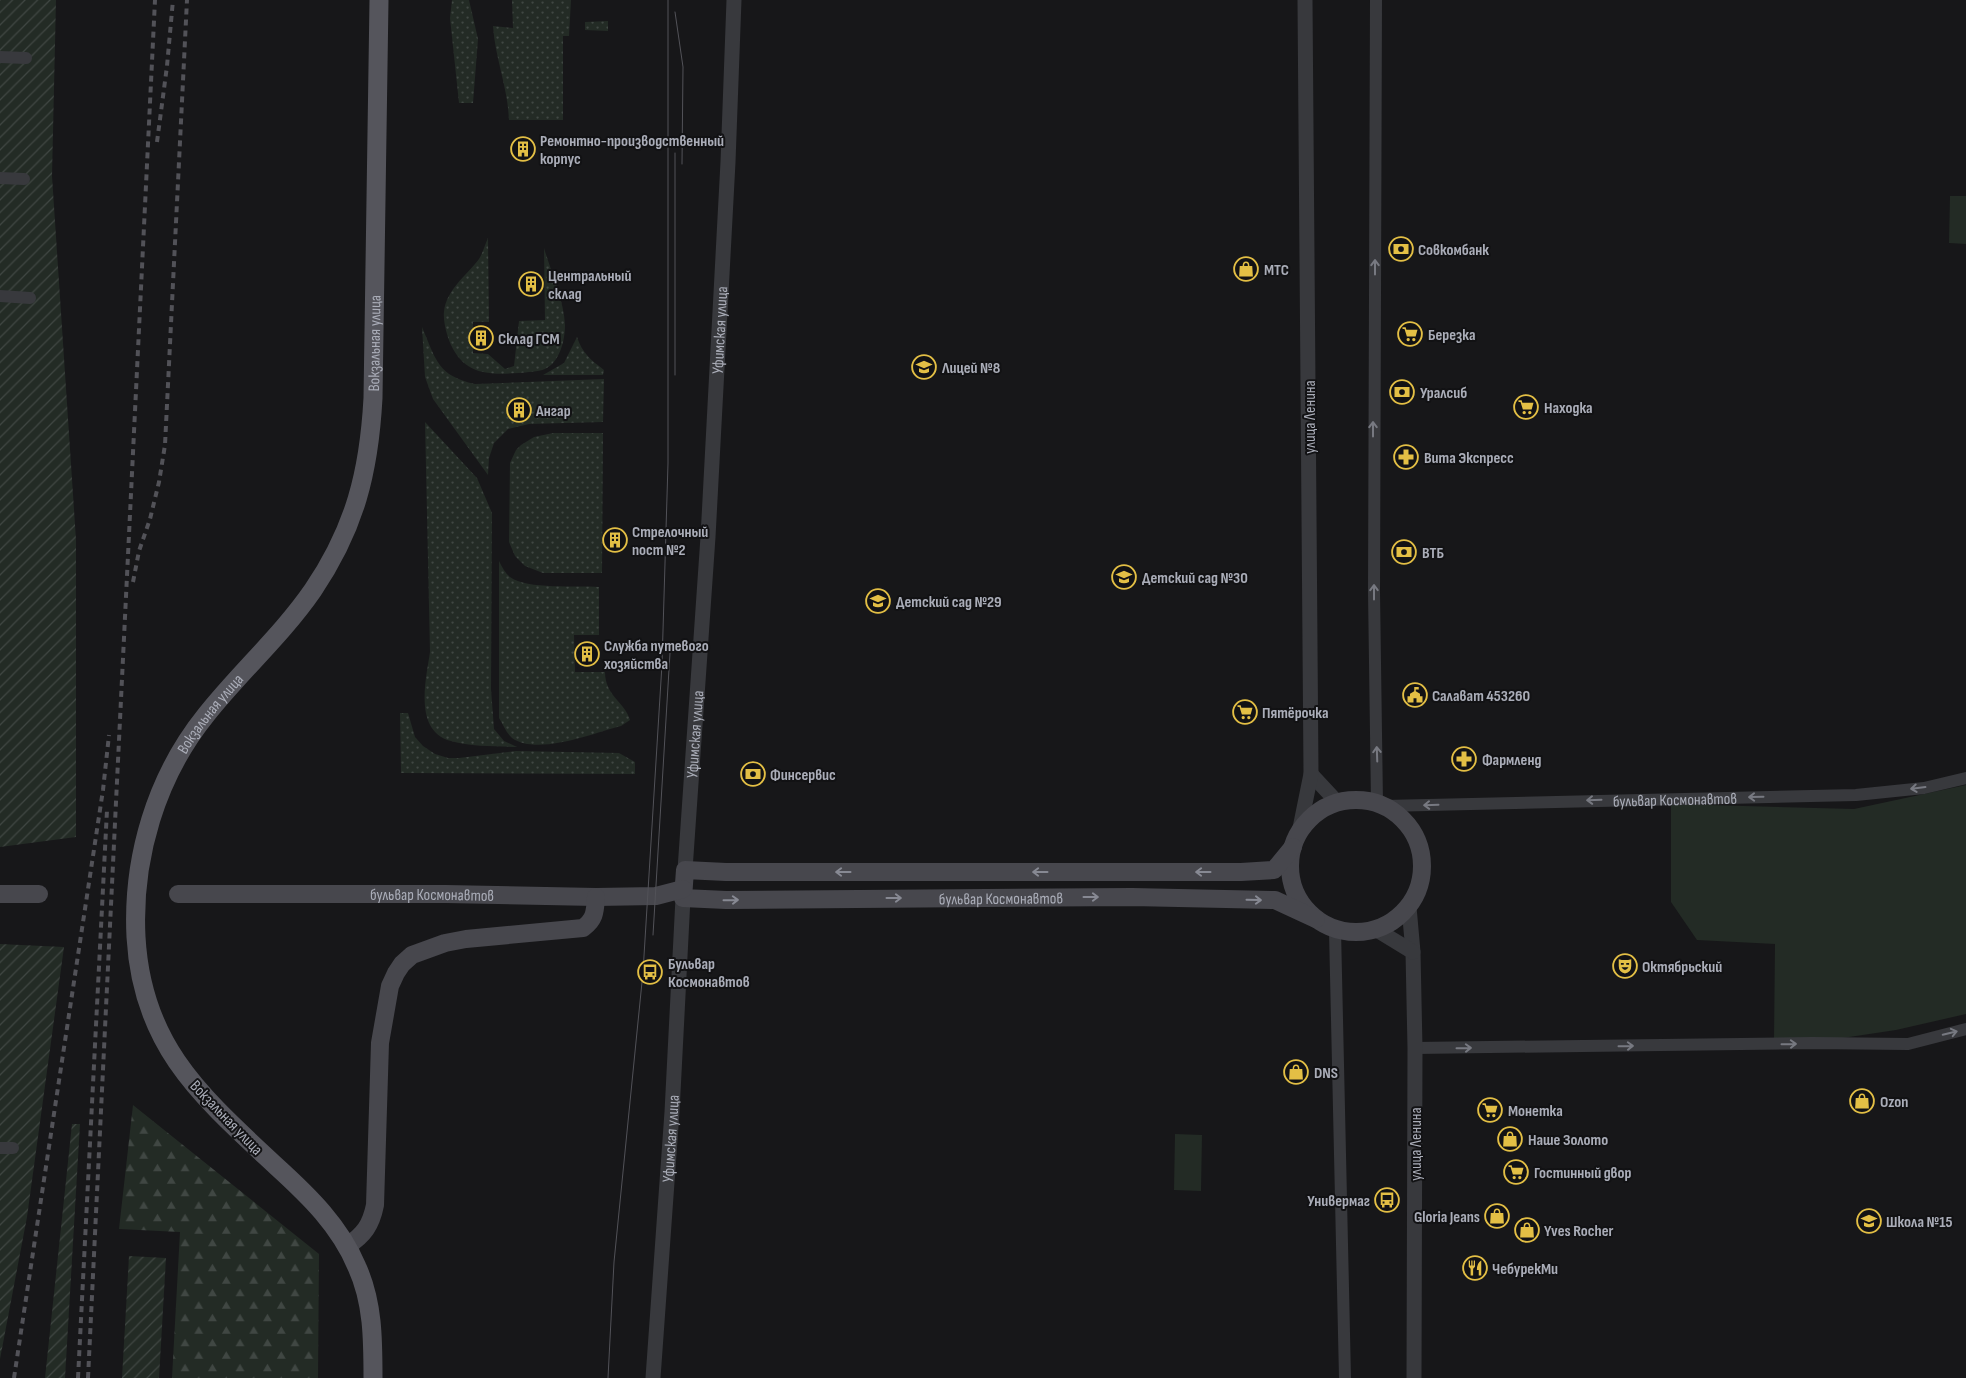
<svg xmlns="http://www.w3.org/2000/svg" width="1966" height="1378" viewBox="0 0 1966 1378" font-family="'Sofia Sans Condensed',sans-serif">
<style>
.grass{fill:url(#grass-dots)}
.forest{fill:url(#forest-firs)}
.park{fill:#232b25}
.garden{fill:url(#garden-furrows)}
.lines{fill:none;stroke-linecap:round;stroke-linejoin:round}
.minor{stroke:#38393d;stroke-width:12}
.tertiary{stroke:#38393d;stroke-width:15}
.secondary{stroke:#47474d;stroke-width:18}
.primary{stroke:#55555c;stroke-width:19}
.tram{stroke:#525258;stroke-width:1}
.rail{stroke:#525258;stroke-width:4;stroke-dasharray:6 5;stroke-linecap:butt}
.oneway{stroke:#777981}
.oneway2{stroke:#878993}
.labels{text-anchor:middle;stroke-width:4;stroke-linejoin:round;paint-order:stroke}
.poi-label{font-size:16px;font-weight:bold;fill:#aaadb8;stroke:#121214;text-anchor:start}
.street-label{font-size:16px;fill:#aaadb8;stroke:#121214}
</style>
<defs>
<pattern id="grass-dots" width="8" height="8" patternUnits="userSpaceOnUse" patternTransform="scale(1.25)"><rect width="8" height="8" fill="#232b25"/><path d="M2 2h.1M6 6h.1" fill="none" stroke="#404743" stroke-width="1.8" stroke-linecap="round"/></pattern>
<pattern id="forest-firs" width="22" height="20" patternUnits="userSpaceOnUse" patternTransform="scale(1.25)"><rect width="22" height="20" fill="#232b25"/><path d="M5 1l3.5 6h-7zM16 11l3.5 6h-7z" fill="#404743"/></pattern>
<pattern id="garden-furrows" width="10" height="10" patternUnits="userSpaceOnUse" patternTransform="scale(1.25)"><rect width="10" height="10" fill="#232b25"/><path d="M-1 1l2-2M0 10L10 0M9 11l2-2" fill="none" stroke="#404743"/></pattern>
</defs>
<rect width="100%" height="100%" fill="#171719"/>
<g class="grass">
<polygon points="452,0 469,0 478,39 473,103 459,103 450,18"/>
<path d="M512 0H571L569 36H563V120H509C508 88 495 58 493 26L513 28Z"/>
<polygon points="608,21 608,31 585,30 585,22"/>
<path d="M488 238 489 322H473V353L488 354 505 369 514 366 519 321 545 320 544 248C551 272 564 300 565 325 565 340 560 362 545 369 538 372 527 372 519 373 489 375 465 375 451 345 447 336 443 322 444 312 446 290 467 275 479 259 483 253 485 244 488 238Z"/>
<path d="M422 327C436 360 438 376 475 384L604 379 603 422 529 424 508 429 494 443 489 458 488 475 433 399 425 377Z"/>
<path d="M577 337C582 353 591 360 604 370L603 375H543L564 363Z"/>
<path d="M425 422 477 478 492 513 491 689 494 729 504 741 517 747C496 746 471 747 451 741 413 731 426 679 430 652Z"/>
<polygon points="553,433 603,433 602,573 543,573 525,566 515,556 509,542 510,463 516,450 521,445 534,437"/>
<path d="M499 561C502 567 505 573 510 577 527 590 577 585 599 587V635H574L575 672H605C605 696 625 702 630 720L621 726C594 733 537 756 512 738 506 733 503 724 499 718Z"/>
<polygon points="400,713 408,713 415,737 423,746 435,754 448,758 459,758 516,751 619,753 635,762 635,774 401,773"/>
</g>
<polygon class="forest" points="133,1105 319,1254 318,1378 172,1378 180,1232 119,1229"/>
<g class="park">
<polygon points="1950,196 1966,196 1966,244 1949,243"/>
<polygon points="1966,785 1966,1014 1896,1030 1836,1039 1774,1039 1775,944 1697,940 1671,902 1671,804 1854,809"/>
<polygon points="1175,1134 1202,1135 1201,1191 1174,1190"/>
</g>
<g class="garden">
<polygon points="0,0 56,0 52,176 76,540 76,837 0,847"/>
<polygon points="0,944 64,947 27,1217 0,1359"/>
<polygon points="72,1124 80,1124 65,1378 45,1378"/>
<polygon points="129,1256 166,1258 159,1378 122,1378"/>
</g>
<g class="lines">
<g class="minor">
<polyline points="1376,0 1374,592 1377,803"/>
<polyline points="0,57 26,58"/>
<polyline points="0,178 24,179"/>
<polyline points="0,296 30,298"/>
<path id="s1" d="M1384 806 1856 795 1924 788 1966 778"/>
<polyline points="1335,930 1345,1378"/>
<polyline points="1415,1048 1812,1043 1908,1044 1966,1029"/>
<polyline points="0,1148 13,1148"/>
</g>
<g class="tertiary">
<polyline points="1311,774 1338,803"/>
<polyline points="1299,833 1311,774 1305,0"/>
<path id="s2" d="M685 870 708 537 728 162 734 0"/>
<polyline points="1409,907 1413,952 1415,1048 1414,1378"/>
<polyline points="1377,930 1413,952"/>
<path id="s3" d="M653 1378 672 1112 683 898"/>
</g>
<g class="secondary">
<circle cx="1356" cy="866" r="66"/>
<path id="s4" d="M1293 847 1274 870 1241 872H726L685 870 683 898 726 900 1132 897 1275 900 1316 919"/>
<polyline points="0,894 39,894"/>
<path id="s5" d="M178 894H446L596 897 656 896 683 889"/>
<path d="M347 1246C364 1235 371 1225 375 1205L380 1043 390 986 396 973 402 964 412 955 445 943 466 939 583 928C595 919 595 912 596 897"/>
</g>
<path class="primary" id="s6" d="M373 1378C373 1340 373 1302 357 1267 340 1226 309 1196 276 1166 201 1096 142 1046 136 937 132 858 156 777 206 715 240 672 282 635 313 590 355 528 369 472 373 398L379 0"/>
<g class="tram">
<polyline points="675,12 683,67 682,164"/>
<polyline points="675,153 675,375"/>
<polyline points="653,935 670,653"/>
<polyline points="608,1378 614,1262 643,972 662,664 668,463 668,0"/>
</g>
<g class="rail">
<polyline points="157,142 167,66 173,0"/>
<polyline points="133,582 139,551 150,519 159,482 165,445 187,0"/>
<polyline points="14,1378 103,790 109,735"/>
<polyline points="78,1378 107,810"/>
<polyline points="88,1378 155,0"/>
</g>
</g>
<defs><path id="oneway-shaft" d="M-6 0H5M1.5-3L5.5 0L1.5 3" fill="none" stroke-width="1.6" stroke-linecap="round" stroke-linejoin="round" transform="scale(1.25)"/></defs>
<g class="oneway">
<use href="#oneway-shaft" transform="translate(1375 267) rotate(-90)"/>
<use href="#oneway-shaft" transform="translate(1373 429) rotate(-90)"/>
<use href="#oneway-shaft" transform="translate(1374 592) rotate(-90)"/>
<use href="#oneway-shaft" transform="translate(1377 754) rotate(-92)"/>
<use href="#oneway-shaft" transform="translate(1918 788) rotate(173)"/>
<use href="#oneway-shaft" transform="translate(1756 797) rotate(179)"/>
<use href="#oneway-shaft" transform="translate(1594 800) rotate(178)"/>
<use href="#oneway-shaft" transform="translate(1431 805) rotate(178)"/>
<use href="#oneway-shaft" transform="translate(1950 1033) rotate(-14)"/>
<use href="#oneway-shaft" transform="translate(1789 1044) rotate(-1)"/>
<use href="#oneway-shaft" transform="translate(1626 1046) rotate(-1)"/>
<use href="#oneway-shaft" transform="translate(1464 1048) rotate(-1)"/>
</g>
<g class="oneway2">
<use href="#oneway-shaft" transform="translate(843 872) rotate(180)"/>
<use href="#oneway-shaft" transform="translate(1040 872) rotate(180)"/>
<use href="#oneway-shaft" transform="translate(1203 872) rotate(180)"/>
<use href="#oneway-shaft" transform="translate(1091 897)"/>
<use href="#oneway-shaft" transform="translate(894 898)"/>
<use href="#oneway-shaft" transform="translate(731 900) rotate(-1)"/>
<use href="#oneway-shaft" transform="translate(1254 900) rotate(1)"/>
</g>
<defs>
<g id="building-ring" transform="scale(1.25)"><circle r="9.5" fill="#121214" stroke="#e3bf45" stroke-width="1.5"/><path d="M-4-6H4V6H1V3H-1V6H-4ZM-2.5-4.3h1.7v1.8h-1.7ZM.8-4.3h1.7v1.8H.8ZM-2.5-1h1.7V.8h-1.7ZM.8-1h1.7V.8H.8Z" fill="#e3bf45"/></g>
<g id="bank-ring" transform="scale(1.25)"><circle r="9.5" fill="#121214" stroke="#e3bf45" stroke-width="1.5"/><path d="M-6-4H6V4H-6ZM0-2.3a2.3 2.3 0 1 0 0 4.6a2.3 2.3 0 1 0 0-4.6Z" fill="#e3bf45"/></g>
<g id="shop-ring" transform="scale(1.25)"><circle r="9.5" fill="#121214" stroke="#e3bf45" stroke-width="1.5"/><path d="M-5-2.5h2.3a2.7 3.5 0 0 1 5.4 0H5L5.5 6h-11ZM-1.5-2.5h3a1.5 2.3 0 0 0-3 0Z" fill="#e3bf45"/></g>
<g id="supermarket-ring" transform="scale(1.25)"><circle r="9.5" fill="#121214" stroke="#e3bf45" stroke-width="1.5"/><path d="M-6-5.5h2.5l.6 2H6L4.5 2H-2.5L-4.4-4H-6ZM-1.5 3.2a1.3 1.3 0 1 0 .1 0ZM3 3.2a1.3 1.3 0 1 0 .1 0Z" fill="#e3bf45"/></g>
<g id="school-ring" transform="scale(1.25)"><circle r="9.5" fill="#121214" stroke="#e3bf45" stroke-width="1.5"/><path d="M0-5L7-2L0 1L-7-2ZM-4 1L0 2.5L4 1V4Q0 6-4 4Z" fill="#e3bf45"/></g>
<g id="pharmacy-ring" transform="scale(1.25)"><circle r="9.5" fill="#121214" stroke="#e3bf45" stroke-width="1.5"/><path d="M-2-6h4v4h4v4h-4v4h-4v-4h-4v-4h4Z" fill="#e3bf45"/></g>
<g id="civic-ring" transform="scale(1.25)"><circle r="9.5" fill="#121214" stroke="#e3bf45" stroke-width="1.5"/><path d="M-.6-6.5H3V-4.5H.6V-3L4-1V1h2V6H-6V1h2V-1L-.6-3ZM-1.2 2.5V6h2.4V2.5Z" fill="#e3bf45"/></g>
<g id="theatre-ring" transform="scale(1.25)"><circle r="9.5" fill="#121214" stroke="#e3bf45" stroke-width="1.5"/><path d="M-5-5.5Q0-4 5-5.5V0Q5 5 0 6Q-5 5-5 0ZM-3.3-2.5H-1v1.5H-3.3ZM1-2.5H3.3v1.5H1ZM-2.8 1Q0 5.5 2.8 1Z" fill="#e3bf45"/></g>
<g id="bus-ring" transform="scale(1.25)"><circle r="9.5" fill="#121214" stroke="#e3bf45" stroke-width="1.5"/><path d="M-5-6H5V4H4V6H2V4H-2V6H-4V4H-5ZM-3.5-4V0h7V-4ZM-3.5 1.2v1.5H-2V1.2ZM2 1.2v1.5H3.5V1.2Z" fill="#e3bf45"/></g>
<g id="restaurant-ring" transform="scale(1.25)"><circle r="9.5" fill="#121214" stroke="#e3bf45" stroke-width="1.5"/><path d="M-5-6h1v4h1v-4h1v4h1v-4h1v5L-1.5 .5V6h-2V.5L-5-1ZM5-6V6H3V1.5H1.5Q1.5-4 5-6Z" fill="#e3bf45"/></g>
</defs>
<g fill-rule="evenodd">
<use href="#building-ring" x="523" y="149"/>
<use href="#bank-ring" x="1401" y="249"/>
<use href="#shop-ring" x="1246" y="269"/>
<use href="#building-ring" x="531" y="284"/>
<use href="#supermarket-ring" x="1410" y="334"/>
<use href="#building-ring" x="481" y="338"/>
<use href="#school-ring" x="924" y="367"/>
<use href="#bank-ring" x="1402" y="392"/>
<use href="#supermarket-ring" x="1526" y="407"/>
<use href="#building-ring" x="519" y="410"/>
<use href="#pharmacy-ring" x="1406" y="457"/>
<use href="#building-ring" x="615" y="540"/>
<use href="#bank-ring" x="1404" y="552"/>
<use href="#school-ring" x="1124" y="577"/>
<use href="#school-ring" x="878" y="601"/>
<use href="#building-ring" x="587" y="654"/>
<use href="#civic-ring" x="1415" y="695"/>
<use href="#supermarket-ring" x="1245" y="712"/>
<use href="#pharmacy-ring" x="1464" y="759"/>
<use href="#bank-ring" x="753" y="774"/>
<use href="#theatre-ring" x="1625" y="966"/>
<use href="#bus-ring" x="650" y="972"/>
<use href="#shop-ring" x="1296" y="1072"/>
<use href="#shop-ring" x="1862" y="1101"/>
<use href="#supermarket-ring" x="1490" y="1110"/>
<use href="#shop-ring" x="1510" y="1139"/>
<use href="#supermarket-ring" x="1516" y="1172"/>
<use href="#bus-ring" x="1387" y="1200"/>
<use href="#shop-ring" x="1497" y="1216"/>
<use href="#school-ring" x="1869" y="1221"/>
<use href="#shop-ring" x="1527" y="1230"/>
<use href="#restaurant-ring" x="1475" y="1268"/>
</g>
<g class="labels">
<g class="poi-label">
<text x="540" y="146">Ремонтно-производственный<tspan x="540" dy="18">корпус</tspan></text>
<text x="1418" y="255">Совкомбанк</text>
<text x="1264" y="275">МТС</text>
<text x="548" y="281">Центральный<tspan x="548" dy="18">склад</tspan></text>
<text x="1428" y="340">Березка</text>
<text x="498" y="344">Склад ГСМ</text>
<text x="942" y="373">Лицей №8</text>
<text x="1420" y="398">Уралсиб</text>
<text x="1544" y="413">Находка</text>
<text x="536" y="416">Ангар</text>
<text x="1424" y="463">Вита Экспресс</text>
<text x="632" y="537">Стрелочный<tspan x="632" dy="18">пост №2</tspan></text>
<text x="1422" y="558">ВТБ</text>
<text x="1142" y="583">Детский сад №30</text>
<text x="896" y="607">Детский сад №29</text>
<text x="604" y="651">Служба путевого<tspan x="604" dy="18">хозяйства</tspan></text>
<text x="1432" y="701">Салават 453260</text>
<text x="1262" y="718">Пятёрочка</text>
<text x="1482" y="765">Фармленд</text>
<text x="770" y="780">Финсервис</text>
<text x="668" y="969">Бульвар<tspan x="668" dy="18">Космонавтов</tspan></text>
<text x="1642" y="972">Октябрьский</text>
<text x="1314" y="1078">DNS</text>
<text x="1880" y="1107">Ozon</text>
<text x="1508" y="1116">Монетка</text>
<text x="1528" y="1145">Наше Золото</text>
<text x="1534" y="1178">Гостинный двор</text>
<text x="1370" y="1206" text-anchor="end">Универмаг</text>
<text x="1480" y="1222" text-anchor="end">Gloria Jeans</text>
<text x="1886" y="1227">Школа №15</text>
<text x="1544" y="1236">Yves Rocher</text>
<text x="1492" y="1274">ЧебурекМи</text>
</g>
<g class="street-label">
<text dy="6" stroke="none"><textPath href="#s2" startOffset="541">Уфимская улица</textPath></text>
<text dy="6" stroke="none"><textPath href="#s6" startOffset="1182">Вокзальная улица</textPath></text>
<text transform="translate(1309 417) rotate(-90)" y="6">улица Ленина</text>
<text dy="6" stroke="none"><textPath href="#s6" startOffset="762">Вокзальная улица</textPath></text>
<text dy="6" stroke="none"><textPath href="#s2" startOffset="136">Уфимская улица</textPath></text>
<text dy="6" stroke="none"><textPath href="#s1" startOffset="291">бульвар Космонавтов</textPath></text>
<text dy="6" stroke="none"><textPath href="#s5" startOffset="254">бульвар Космонавтов</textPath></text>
<text dy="6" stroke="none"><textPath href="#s4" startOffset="965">бульвар Космонавтов</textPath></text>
<text transform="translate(227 1117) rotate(46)" y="6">Вокзальная улица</text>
<text dy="6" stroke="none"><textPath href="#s3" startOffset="240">Уфимская улица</textPath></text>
<text transform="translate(1415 1144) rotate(-90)" y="6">улица Ленина</text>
</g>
</g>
</svg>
